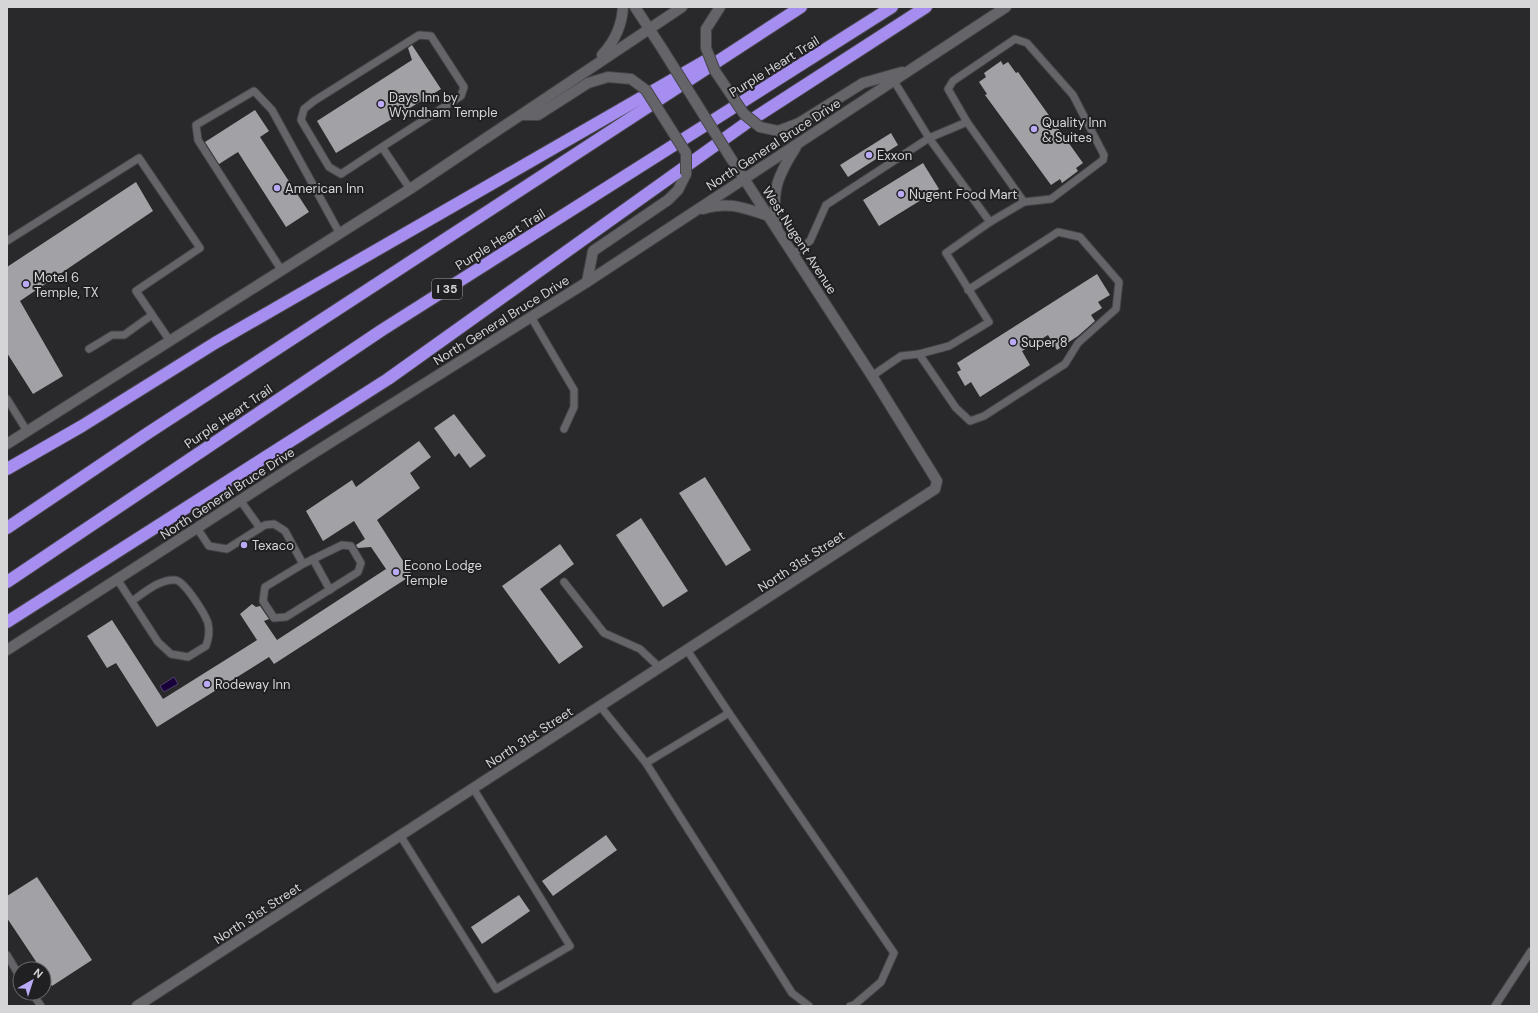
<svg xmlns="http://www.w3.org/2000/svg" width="1538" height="1013" viewBox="0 0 1538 1013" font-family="'DM Sans',sans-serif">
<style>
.water{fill:#18003b;stroke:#51406a}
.building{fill:#a2a1a5}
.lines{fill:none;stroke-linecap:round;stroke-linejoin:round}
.service-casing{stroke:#454447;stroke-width:9}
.tertiary-casing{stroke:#454447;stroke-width:12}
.secondary-casing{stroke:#454447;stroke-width:12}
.motorway-casing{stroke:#454447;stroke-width:14}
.service{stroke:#656569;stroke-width:7}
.tertiary{stroke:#656569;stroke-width:10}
.secondary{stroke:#656569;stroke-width:10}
.motorway{stroke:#a68df0;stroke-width:12}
.tertiary-bridge-casing{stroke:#454447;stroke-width:12;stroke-linecap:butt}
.secondary-bridge-casing{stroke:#454447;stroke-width:12;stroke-linecap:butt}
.tertiary-bridge{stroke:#656569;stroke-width:10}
.secondary-bridge{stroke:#656569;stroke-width:10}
.poi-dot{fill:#bbaaf6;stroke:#201f22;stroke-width:1.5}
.labels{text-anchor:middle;stroke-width:4;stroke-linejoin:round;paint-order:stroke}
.shield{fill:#201f22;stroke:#9f9ea1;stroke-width:1}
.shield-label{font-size:12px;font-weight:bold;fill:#d5d4d7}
.street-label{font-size:13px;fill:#d5d4d7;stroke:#201f22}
.poi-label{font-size:13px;fill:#d5d4d7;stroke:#201f22;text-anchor:start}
</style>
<rect width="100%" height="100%" fill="#29292c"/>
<polygon class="water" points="174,677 178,684 164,692 160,686"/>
<g class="building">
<polygon points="412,45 441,89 336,153 317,121 412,60 408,48"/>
<polygon points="1001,61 1003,65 1008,62 1016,73 1018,72 1083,163 1076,168 1078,171 1062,183 1060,179 1051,185 985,95 987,94 979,82 986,77 984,73"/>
<polygon points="255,110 269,131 260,137 309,212 286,227 238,152 219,164 205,142"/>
<polygon points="891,133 898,145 848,177 840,165"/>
<polygon points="923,163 939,189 879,226 863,200"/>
<polygon points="136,182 153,211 20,301 63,376 33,394 7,353 7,267"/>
<polygon points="1097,274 1110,295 1098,302 1102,308 1091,315 1095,321 1078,336 1057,350 1048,335 1022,351 1030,365 980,397 971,382 965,386 957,372 961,370 957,363"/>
<polygon points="454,414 486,456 470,468 459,453 455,457 434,428"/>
<polygon points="419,441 431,457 410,473 420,488 377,520 412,575 274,664 269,657 157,727 116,663 107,668 87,636 112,620 163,699 257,640 240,614 252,604 256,607 260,606 269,619 264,621 277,640 386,569 371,547 358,548 356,545 365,539 354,521 323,541 306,511 352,480 356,487"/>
<polygon points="705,477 751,550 726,566 679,493"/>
<polygon points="641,518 688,591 663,607 616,535"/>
<polygon points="560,544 574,564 540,589 583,647 559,664 502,586"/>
<polygon points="606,835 617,850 553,896 542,881"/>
<polygon points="37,877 92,960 52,986 44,974 44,969 41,969 7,918 7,896"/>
<polygon points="519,895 530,911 482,944 471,927"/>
</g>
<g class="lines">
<g class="service-casing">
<g id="service">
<polyline points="894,81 929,138 990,222 946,253 989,322 949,346 919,354"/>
<polyline points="967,122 1024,202"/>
<polyline points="382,147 461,96 464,87 431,36 419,35 314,101 304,109 301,120 329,167 341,174 382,147 410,189"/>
<polyline points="7,241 139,158 200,248 136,291 170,341"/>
<polyline points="793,254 810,241 826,205 929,138 967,122 948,89 953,81 1015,39 1027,43 1073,95 1104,155 1103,160 1051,199 1024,202 990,222"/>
<polyline points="282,271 198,140 196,125 254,91 272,110 340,234"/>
<polyline points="531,317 574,390 574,407 564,429"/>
<polyline points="89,349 112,335 124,335 152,315"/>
<polyline points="872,376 901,356 919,354 956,408 970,421 984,416 1065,364 1078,343 1116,309 1119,282 1080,237 1058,232 968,290"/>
<polyline points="7,399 27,431"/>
<polyline points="240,500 260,528"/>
<polyline points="197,528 209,546 227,549 265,525 274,524 285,531 303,564 342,545 351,546 361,563 358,572 286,617 274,618 263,601 265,587 303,564"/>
<polyline points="313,559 330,590"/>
<path d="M117 579 158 642 171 654 188 657 206 646C209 638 210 632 208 623 205 614 184 580 175 580 159 579 144 593 132 601"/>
<polyline points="564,582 604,633 640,649 660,668"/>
<polyline points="600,706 646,763 729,713 687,650"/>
<polyline points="729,713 894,953 881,982 854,1005 850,1006"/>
<polyline points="646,763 792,993 809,1006"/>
<polyline points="400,835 496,989 570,946 473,788"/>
<polyline points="7,955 20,977"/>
<polyline points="32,993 41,1006"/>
<polyline points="1495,1006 1531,951"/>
</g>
</g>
<g class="tertiary-casing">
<g id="tertiary">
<polyline points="635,7 663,50"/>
<polyline points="137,1006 935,489 937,481 872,376 730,157"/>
</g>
</g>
<g class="secondary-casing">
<g id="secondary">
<polyline points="706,29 720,7"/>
<path d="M602 55C614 42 622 25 623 7"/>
<polyline points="521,115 538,115 588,83 608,77 631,79"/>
<polyline points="760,127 778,131 799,123 863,83 902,72"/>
<path d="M703 209C730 201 744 208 769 216"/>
<path d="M777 229C771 193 776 178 796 147"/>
<polyline points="587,282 593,251 668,200 678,190 686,174"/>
<polyline points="7,444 410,189 682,7"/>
<polyline points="7,650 309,456 587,282 1006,7"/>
</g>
</g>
<g class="motorway-casing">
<g id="motorway">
<polyline points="7,469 82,426 215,343 705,61"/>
<polyline points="7,528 148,433 801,7"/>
<polyline points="7,582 382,330 892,7"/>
<polyline points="7,622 388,379 745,124 926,7"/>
</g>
</g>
<use href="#service" class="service"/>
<use href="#tertiary" class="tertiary"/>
<use href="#secondary" class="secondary"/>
<use href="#motorway" class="motorway"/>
<g class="tertiary-bridge-casing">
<polyline id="tertiary-bridge" points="663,50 730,157"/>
</g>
<g class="secondary-bridge-casing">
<g id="secondary-bridge">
<polyline points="706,29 706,48 715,71 744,114 760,127"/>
<polyline points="631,79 646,90 686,153 686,174"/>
</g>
</g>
<use href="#tertiary-bridge" class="tertiary-bridge"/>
<use href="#secondary-bridge" class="secondary-bridge"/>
</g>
<g class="poi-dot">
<circle cx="381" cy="104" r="4"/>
<circle cx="1034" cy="129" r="4"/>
<circle cx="869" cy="155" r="4"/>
<circle cx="277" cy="188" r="4"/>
<circle cx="901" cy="194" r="4"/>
<circle cx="26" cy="284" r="4"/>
<circle cx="1013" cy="342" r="4"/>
<circle cx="244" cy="545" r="4"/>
<circle cx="396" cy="572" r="4"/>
<circle cx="207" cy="684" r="4"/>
</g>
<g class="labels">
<rect class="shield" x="432" y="279" width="30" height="20" rx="3"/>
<g class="shield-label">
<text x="447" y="293">I 35</text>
</g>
<g class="street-label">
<text transform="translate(774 66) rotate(-32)" y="5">Purple Heart Trail</text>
<text transform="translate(773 144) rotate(-33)" y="5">North General Bruce Drive</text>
<text transform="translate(500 239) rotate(-32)" y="5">Purple Heart Trail</text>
<text transform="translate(800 240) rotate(57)" y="5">West Nugent Avenue</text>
<text transform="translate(501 320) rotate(-32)" y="5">North General Bruce Drive</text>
<text transform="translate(228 416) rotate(-34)" y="5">Purple Heart Trail</text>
<text transform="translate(227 493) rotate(-33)" y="5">North General Bruce Drive</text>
<text transform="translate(801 561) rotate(-33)" y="5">North 31st Street</text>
<text transform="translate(529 737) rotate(-33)" y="5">North 31st Street</text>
<text transform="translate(257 913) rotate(-33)" y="5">North 31st Street</text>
</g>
<g class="poi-label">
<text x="389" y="102">Days Inn by<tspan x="389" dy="15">Wyndham Temple</tspan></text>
<text x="1042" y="127">Quality Inn<tspan x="1042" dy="15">&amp; Suites</tspan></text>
<text x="877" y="160">Exxon</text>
<text x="285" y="193">American Inn</text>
<text x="909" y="199">Nugent Food Mart</text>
<text x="34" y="282">Motel 6<tspan x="34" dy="15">Temple, TX</tspan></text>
<text x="1021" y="347">Super 8</text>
<text x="252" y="550">Texaco</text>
<text x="404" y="570">Econo Lodge<tspan x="404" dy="15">Temple</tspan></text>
<text x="215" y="689">Rodeway Inn</text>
</g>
</g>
<rect width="1538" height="1013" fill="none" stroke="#d5d4d7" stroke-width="16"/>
<g transform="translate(32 981) rotate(39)"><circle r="19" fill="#201f22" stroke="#68676a"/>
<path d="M0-3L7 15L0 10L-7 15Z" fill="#bbaaf6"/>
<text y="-6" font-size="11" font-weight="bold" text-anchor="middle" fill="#d5d4d7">N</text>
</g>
</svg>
